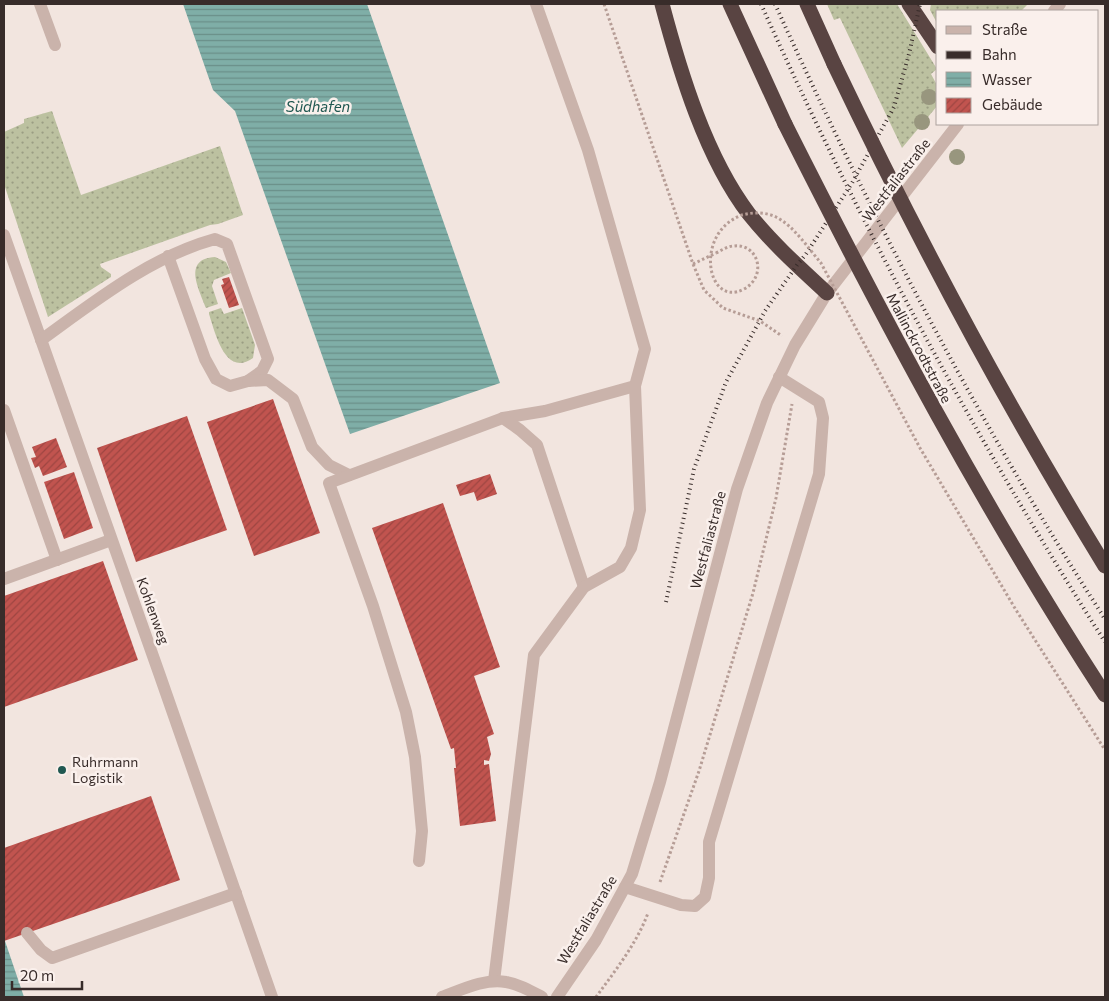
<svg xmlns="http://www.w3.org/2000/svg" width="1109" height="1001" viewBox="0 0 1109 1001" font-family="Commissioner,sans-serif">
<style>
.grass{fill:url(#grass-dots)}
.water{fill:url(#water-rules)}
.building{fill:url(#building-hatch)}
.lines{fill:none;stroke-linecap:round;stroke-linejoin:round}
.path{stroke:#b69d96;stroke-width:3;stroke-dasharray:2.5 2.5;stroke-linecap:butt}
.minor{stroke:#cab3ab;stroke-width:12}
.highway{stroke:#594442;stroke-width:15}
.rail{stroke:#382c2a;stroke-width:4;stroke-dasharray:1 4;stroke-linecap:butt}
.path-bridge{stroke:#b69d96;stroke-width:3;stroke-dasharray:2.5 2.5;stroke-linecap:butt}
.highway-bridge{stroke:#594442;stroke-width:15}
.tree{fill:#98967e}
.poi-dot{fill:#215851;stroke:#faf0ec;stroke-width:2}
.labels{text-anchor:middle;stroke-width:5;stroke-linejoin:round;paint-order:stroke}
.street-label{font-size:14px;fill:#382c2a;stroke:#faf0ec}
.poi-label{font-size:14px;fill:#382c2a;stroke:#faf0ec;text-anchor:start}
.water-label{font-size:15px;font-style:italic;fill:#215851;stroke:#faf0ec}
</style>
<defs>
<pattern id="grass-dots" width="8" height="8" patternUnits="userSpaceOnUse" patternTransform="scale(1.25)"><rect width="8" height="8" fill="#bcc1a0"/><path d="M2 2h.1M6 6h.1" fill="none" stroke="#9a9d83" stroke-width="1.8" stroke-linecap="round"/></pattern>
<pattern id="water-rules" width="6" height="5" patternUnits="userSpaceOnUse" patternTransform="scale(1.25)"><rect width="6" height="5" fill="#7faea7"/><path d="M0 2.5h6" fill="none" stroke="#698e88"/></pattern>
<pattern id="building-hatch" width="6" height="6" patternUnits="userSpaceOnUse" patternTransform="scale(1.25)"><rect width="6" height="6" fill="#c1544f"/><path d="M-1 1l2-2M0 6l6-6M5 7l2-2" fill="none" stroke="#9e4642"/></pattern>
</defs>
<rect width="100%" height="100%" fill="#f2e5df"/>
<g class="grass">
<polygon points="827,4 897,4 937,69 931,74 938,87 938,105 902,148 840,18 834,20"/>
<polygon points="931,4 1028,4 1021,11 938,11 938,25 930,10"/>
<polygon points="52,111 81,195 220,146 243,215 218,224 210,225 100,264 101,267 111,274 111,277 48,317 4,184 4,132 24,123 24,119"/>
<path d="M215 257 226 262 231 273 214 280 212 286 218 304 206 308C199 289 182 259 215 257Z"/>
<path d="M221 308 224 314 242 308 255 345 253 358C225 378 215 332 209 314V312Z"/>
</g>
<g class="water">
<polygon points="183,4 367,4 500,383 350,434 235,111 213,90"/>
<polygon points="4,941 5,941 24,997 4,997"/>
</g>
<g class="building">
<polygon points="229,277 239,305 229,308 221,285 224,284 222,279"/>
<polygon points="273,399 320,533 254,556 207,422"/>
<polygon points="187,416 227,530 136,562 97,448"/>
<polygon points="56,438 67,467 43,476 39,466 35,468 31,458 36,457 32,447"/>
<polygon points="74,472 93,528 64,539 44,482"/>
<polygon points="490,474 497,494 477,501 474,492 460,496 456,485"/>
<polygon points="443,503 500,667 474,676 494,734 487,737 491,754 489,761 484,760 484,765 489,764 496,821 460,826 454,768 456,768 454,748 451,749 372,528"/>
<polygon points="103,561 138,660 4,707 4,596"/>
<polygon points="151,796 180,880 4,941 4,848"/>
</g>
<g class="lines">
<g class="path">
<polyline points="604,4 693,264 704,290 723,308 760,321 782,336"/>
<polyline points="693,264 716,253"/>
<polyline points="660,882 699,771 753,593 776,498 792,404"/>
<path d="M596 997C615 971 637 943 648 913"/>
</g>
<g class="minor">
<polyline points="40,4 55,45"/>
<polyline points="1054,11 1060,4"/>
<polyline points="4,235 159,673 272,997"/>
<path d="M41 340C95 301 150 257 215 239L227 244 268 359 262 371 248 381 230 386 216 379 205 359 168 256"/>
<polyline points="248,381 268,380 293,399 312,447 329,465 349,475"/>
<polyline points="4,410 57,560"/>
<polyline points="503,418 545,411 635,386"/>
<polyline points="4,579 111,540"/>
<polyline points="419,861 422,831 415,757 406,712 373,606 329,483 503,418 520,430 537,445 584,587"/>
<polyline points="625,887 681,905 695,906 705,897 709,878 709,842 819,474 823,418 819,402 779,377"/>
<polyline points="27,933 41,950 52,958 236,893"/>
<polyline points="494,981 534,655 584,587 620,567 631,548 640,510 635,386 645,349 588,150 536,4"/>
<path d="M442 997C461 990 485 978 506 982 519 984 531 991 542 997"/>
<polyline points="557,997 596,940 632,874 660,782 737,489 767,403 795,345 827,293 958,124"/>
</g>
<g class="highway">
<path d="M662 4C680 72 706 158 749 214 772 243 800 268 827 293"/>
<polyline points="730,4 785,124"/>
<polyline points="807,4 834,64"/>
<polyline points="909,4 938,47"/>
</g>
<g class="rail">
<path d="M761 4C860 225 975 438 1105 642"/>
<path d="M775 4C871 216 979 424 1105 619"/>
<polyline points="666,602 694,469 726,382 765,311 797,265 806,254 852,183 894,107 909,54 920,4"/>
</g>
<path class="path-bridge" d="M716 253C722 250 728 246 734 246 758 243 768 276 744 289 707 309 693 233 742 215 753 212 766 212 776 217 794 226 808 248 821 263L920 448 1016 610 1105 750"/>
<g class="highway-bridge">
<path d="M834 64C916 236 1005 403 1105 566"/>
<path d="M785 124C883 319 986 512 1105 695"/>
</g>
</g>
<g class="tree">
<circle cx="929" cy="97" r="8"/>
<circle cx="922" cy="122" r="8"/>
<circle cx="957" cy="157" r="8"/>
</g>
<circle class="poi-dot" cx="62" cy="770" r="5"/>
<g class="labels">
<g class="street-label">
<text transform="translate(896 180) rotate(-52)" y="5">Westfaliastraße</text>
<text transform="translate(919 348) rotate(62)" y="5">Mallinckrodtstraße</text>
<text transform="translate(708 540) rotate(-75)" y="5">Westfaliastraße</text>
<text transform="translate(153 611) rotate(70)" y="5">Kohlenweg</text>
<text transform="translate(587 920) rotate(-59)" y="5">Westfaliastraße</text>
</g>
<g class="poi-label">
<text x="72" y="767">Ruhrmann<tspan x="72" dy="16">Logistik</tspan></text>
</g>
<g class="water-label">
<text x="318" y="112">Südhafen</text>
</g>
</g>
<rect width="1109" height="1001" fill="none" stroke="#382c2a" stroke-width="10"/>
<rect x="936" y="10" width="162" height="115" fill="#faf0ec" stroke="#aca29e"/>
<rect x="946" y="26" width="25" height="8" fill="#cab3ab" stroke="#aca29e"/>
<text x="982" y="35" font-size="15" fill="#382c2a">Straße</text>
<rect x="946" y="51" width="25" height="8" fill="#382c2a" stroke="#aca29e"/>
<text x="982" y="60" font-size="15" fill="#382c2a">Bahn</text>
<rect x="946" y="72" width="25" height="15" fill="url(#water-rules)" stroke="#aca29e"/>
<text x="982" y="85" font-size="15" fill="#382c2a">Wasser</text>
<rect x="946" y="98" width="25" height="15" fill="url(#building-hatch)" stroke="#aca29e"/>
<text x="982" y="110" font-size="15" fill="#382c2a">Gebäude</text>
<path d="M12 981v8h70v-8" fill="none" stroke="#382c2a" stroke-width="2.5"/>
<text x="20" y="981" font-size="15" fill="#382c2a" stroke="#faf0ec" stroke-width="4" paint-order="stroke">20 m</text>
</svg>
